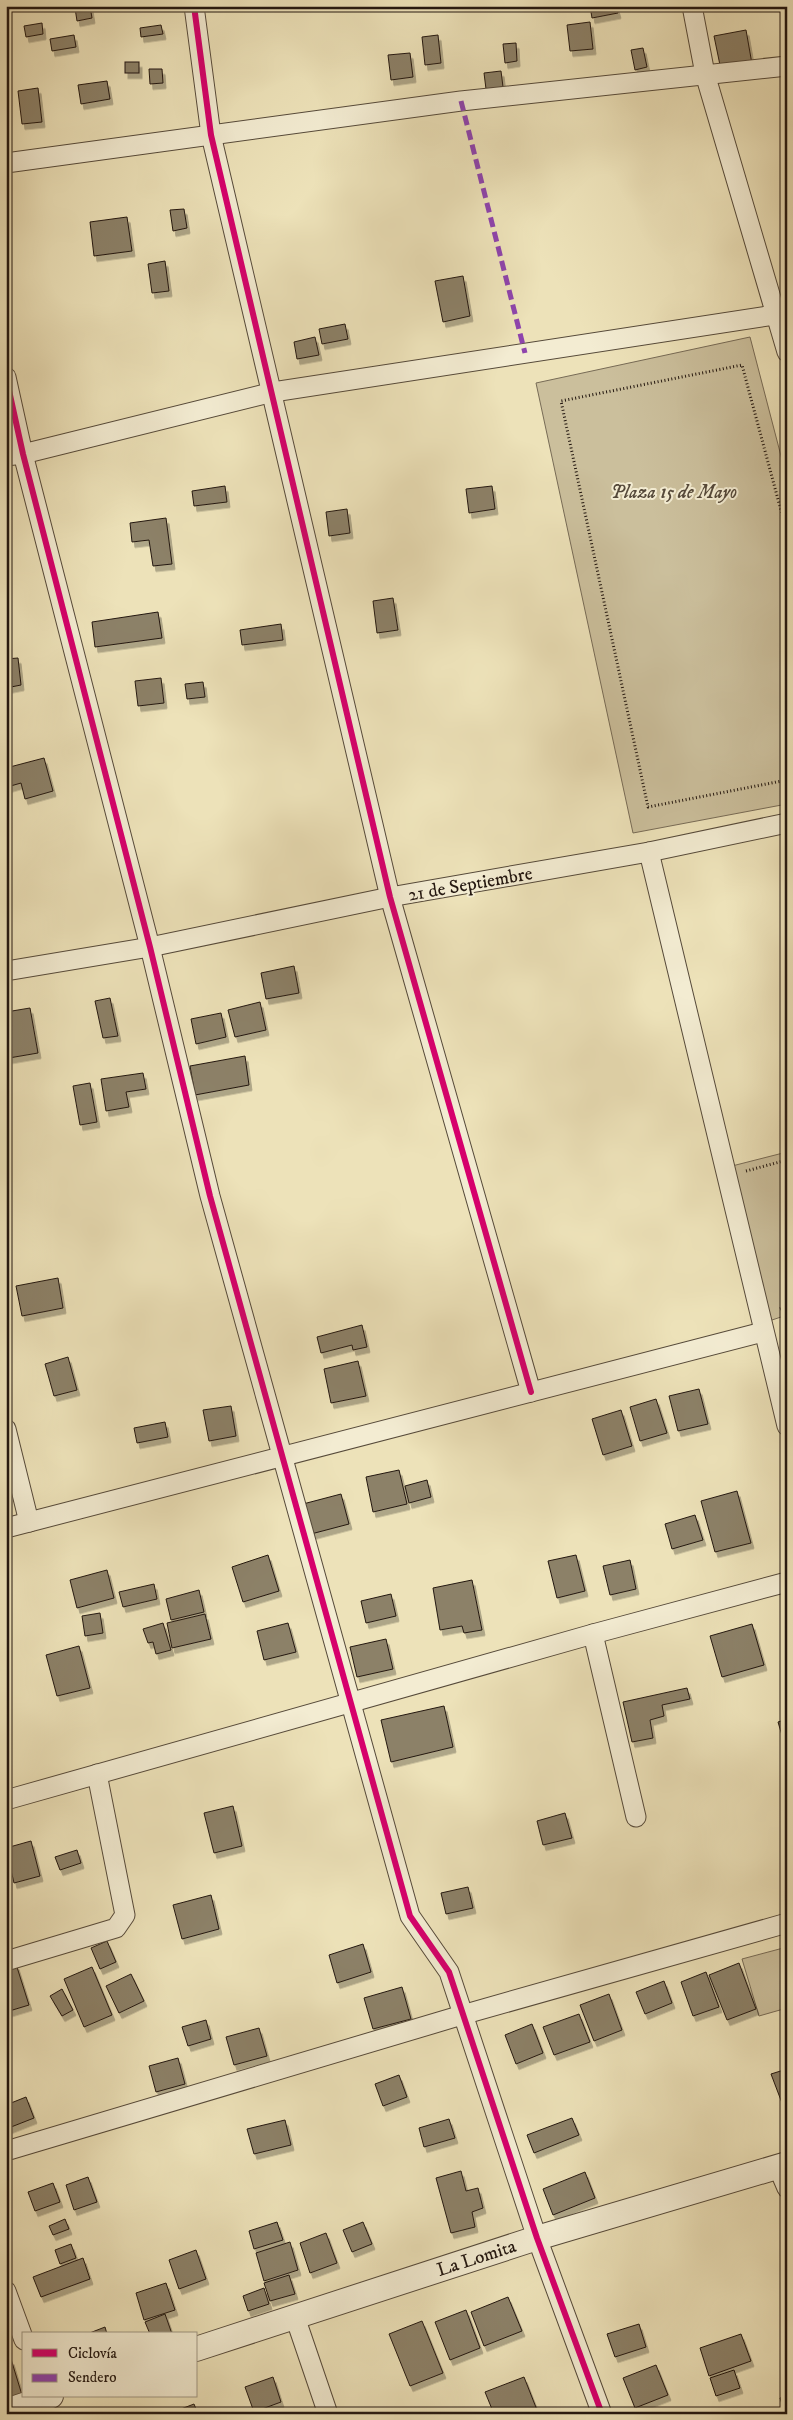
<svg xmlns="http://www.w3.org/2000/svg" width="793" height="2420" viewBox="0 0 793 2420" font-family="'IM FELL DW Pica',serif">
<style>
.green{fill:#cbbf9c;stroke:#776b56}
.building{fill:#8c8168;stroke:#231710;filter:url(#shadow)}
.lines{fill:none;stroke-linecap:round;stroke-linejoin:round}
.minor-casing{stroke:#564a3a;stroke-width:21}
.tertiary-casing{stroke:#564a3a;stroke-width:26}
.path{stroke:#231710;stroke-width:3;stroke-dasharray:1 2.5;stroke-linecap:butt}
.minor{stroke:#f3ecd2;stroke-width:19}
.tertiary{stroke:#f3ecd2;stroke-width:24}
.quiet{stroke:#8e44ad;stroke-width:5;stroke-dasharray:10 5;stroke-linecap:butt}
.cycleway-casing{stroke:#f3ecd2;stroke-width:9}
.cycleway{stroke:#d6006c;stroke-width:6}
.labels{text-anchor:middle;stroke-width:4;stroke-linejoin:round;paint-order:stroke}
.park-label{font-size:19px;font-style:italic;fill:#55493a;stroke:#f3ecd2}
.street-label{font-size:19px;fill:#231710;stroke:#f3ecd2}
</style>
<defs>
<filter id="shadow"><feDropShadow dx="3" dy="5.5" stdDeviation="0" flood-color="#0004"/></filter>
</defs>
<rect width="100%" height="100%" fill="#ede2b9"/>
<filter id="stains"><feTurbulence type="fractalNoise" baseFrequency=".004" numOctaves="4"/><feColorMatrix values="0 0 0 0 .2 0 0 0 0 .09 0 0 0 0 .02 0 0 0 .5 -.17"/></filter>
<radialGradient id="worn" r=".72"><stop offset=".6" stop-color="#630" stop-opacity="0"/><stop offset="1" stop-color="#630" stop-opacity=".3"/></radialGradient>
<g class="green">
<polygon points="750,337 787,479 787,804 633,833 536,383"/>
<polygon points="787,1152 787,1315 769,1321 732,1166"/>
<polygon points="787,1947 787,2008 759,2016 742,1959"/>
</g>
<g class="building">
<polygon points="90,6 92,18 77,21 75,8"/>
<polygon points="590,6 616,6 618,13 592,18"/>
<polygon points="590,22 593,49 570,51 567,25"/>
<polygon points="42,23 43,34 26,37 24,26"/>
<polygon points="161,25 163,34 141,37 140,28"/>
<polygon points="746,30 752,64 721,70 714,36"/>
<polygon points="74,35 76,47 52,51 50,39"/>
<polygon points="438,35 441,63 425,65 422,37"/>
<polygon points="516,43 517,61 505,63 503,44"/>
<polygon points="643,48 647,67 635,70 631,50"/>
<polygon points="410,53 413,77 391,80 388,55"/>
<rect x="125" y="62" width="14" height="11"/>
<polygon points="149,69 162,69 163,83 150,84"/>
<polygon points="501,71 503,87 486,89 484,73"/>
<polygon points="107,81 110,99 81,104 78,85"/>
<polygon points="38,88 42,122 22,124 18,91"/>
<polygon points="184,209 187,228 173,231 170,210"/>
<polygon points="127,217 132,251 94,256 90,222"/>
<polygon points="165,261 169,291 152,293 148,264"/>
<polygon points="463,276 470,316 443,322 435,281"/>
<polygon points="345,324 348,339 322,344 319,329"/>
<polygon points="315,337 319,355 297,359 294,342"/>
<polygon points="225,486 227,502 194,506 192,491"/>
<polygon points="492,486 495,509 469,513 466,489"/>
<polygon points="347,509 350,533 329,536 326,512"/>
<polygon points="166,518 172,564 153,566 149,540 132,542 130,523"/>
<polygon points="393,598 398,630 377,633 373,601"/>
<polygon points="158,612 162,638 95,647 92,622"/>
<polygon points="281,624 283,640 242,645 240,630"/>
<polygon points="18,658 21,685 6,688 6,659"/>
<polygon points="161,678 164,703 138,706 135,681"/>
<polygon points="203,682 205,697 187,699 185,684"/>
<polygon points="44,758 53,791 25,799 21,783 7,787 6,768"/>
<polygon points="294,966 299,993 266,999 261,973"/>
<polygon points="110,998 118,1036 103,1038 95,1001"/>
<polygon points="260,1002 266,1030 235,1037 228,1010"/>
<polygon points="30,1008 38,1053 9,1058 6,1041 6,1012"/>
<polygon points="221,1013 226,1037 196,1044 191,1019"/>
<polygon points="245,1056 249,1085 195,1095 190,1066"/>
<polygon points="143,1073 146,1089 126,1092 129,1107 106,1111 101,1079"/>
<polygon points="90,1083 97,1122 80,1125 73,1086"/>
<polygon points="58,1278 63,1308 22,1316 16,1286"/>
<polygon points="362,1325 367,1347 353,1350 352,1345 321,1353 317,1337"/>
<polygon points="68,1357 77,1390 54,1396 45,1364"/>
<polygon points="358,1361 366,1396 331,1403 324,1369"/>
<polygon points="699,1389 708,1424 678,1431 669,1396"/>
<polygon points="656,1399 667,1433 640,1441 630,1407"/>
<polygon points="231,1406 236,1436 209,1441 203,1410"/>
<polygon points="621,1410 632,1446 603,1455 592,1419"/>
<polygon points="165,1422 168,1437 137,1443 134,1428"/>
<polygon points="399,1470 407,1504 373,1512 366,1477"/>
<polygon points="427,1480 431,1497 409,1503 405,1486"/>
<polygon points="737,1491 751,1543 715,1552 701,1501"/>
<polygon points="341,1494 349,1524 311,1534 303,1504"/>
<polygon points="695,1515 703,1540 672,1549 665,1524"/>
<polygon points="268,1555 279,1591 243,1602 232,1567"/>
<polygon points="576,1555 585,1591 557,1598 548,1561"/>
<polygon points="630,1560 636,1589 610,1595 603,1566"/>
<polygon points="107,1570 114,1598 77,1608 70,1580"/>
<polygon points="472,1580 482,1630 464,1633 462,1626 440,1630 433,1588"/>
<polygon points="154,1584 157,1599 123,1607 119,1592"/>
<polygon points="199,1590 204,1612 171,1620 166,1599"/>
<polygon points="391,1594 396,1616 366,1623 361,1601"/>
<polygon points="100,1613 103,1633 85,1636 82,1616"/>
<polygon points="205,1614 211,1639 172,1648 167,1623"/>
<polygon points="163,1623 171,1650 156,1654 153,1642 148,1643 143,1629"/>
<polygon points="288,1623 296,1652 264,1660 257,1631"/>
<polygon points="752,1624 764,1665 722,1677 710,1636"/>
<polygon points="386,1639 393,1669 357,1677 350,1647"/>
<polygon points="79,1646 90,1688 57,1696 46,1655"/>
<polygon points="687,1688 690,1699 662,1705 664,1716 650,1720 653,1738 632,1742 623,1702"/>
<polygon points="444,1706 453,1747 391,1762 381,1720"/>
<polygon points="787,1719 787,1741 784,1742 778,1722"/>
<polygon points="233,1806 242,1846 214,1853 204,1813"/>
<polygon points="565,1813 572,1838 543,1845 537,1821"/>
<polygon points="31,1841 40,1876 14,1883 6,1848"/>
<polygon points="77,1850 81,1863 60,1870 55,1857"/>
<polygon points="468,1887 473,1908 446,1914 441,1893"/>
<polygon points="211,1895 219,1929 182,1939 173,1905"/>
<polygon points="107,1941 116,1962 100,1969 91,1948"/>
<polygon points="363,1944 371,1972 337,1983 329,1955"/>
<polygon points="739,1963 756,2009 727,2020 709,1975"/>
<polygon points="16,1964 29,2005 6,2012 6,1968"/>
<polygon points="92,1967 112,2015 84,2027 64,1979"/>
<polygon points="706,1972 719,2007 693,2016 681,1982"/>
<polygon points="131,1974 144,2001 119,2013 106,1986"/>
<polygon points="664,1981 672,2003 645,2014 636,1992"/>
<polygon points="402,1987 411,2019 373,2029 364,1998"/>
<polygon points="62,1989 73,2010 62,2016 50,1996"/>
<polygon points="609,1994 622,2030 594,2041 580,2005"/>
<polygon points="579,2014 590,2042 554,2055 543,2027"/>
<polygon points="206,2020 211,2039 188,2046 182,2027"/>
<polygon points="532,2024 543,2053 516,2064 505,2035"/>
<polygon points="259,2028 267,2056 234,2065 226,2037"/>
<polygon points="178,2058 185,2084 156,2092 149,2066"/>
<polygon points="787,2069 787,2102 782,2103 771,2074"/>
<polygon points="399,2075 407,2097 383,2106 375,2084"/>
<polygon points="26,2097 34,2118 6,2129 6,2105"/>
<polygon points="572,2118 579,2135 534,2153 527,2135"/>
<polygon points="449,2119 455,2138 424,2147 419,2128"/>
<polygon points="285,2120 291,2145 254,2154 247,2129"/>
<polygon points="461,2171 466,2191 478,2188 483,2208 472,2212 475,2227 451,2233 436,2178"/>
<polygon points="585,2172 595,2198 553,2215 543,2189"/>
<polygon points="88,2177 97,2202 74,2210 66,2185"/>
<polygon points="53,2183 60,2202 35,2211 28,2192"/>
<polygon points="65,2219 69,2229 53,2235 49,2226"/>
<polygon points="277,2222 283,2240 254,2249 249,2231"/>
<polygon points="363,2222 372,2244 352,2252 343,2230"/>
<polygon points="326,2233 337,2263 310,2273 300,2243"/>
<polygon points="290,2242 298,2270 264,2281 256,2253"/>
<polygon points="71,2244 76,2258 60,2264 55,2250"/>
<polygon points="196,2250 206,2279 179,2289 169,2260"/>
<polygon points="83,2258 90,2279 41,2297 33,2277"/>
<polygon points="289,2275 295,2294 270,2301 264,2283"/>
<polygon points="166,2283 175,2310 144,2320 136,2293"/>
<polygon points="264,2288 269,2304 248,2311 243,2296"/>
<polygon points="508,2297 522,2331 484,2346 471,2312"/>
<polygon points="466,2310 480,2348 450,2360 435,2322"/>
<polygon points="165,2314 172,2334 150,2334 145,2322"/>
<polygon points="422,2321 443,2373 410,2386 389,2334"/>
<polygon points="639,2324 646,2347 615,2357 607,2334"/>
<polygon points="105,2327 107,2334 87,2334"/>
<polygon points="741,2334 751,2361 709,2376 700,2348"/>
<polygon points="11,2359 22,2395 6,2400 6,2361"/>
<polygon points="656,2365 668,2395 635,2408 623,2378"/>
<polygon points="734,2370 740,2388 716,2396 710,2378"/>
<polygon points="273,2377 281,2402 254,2412 245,2387"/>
<polygon points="524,2377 537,2410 527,2414 494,2414 485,2392"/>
<polygon points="787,2396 787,2414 785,2414 780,2398"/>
<polygon points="194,2404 198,2414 168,2414"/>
</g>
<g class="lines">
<g class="minor-casing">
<g id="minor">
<polyline points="194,6 211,135 390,897 531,1392"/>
<polyline points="692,6 705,74 787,352"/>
<polyline points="6,163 461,101 787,66"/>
<polyline points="6,377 23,454 150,947 210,1196 410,1916 449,1972 537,2238 602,2414"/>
<polyline points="6,456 23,454 273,392 787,313"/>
<polyline points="649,852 787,1426"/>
<polyline points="6,971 150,947 390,897 649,852 787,823"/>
<polyline points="6,1429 29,1522"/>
<polyline points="6,1528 763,1332"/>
<polyline points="593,1634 636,1817"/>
<polyline points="6,1800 593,1634 787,1582"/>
<polyline points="6,1961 116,1928 125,1915 97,1774"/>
<polyline points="6,2151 462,2015 787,1923"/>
<polyline points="778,2167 787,2188"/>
<polyline points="6,2291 24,2340"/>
<polyline points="295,2317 328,2414"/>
</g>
</g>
<g class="tertiary-casing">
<g id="tertiary">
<polyline points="196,2349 537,2238 787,2164"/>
<polyline points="6,2411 51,2396"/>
</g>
</g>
<g class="path">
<polyline points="787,533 742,365 561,401 648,807 787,780"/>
<polyline points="746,1171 787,1160"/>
<polyline points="780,1309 787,1306"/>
</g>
<use href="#minor" class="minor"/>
<use href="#tertiary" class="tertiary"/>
<polyline class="quiet" points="461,101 525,353"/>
<g class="cycleway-casing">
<g id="cycleway">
<polyline points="194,6 211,135 390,897 531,1392"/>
<polyline points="6,377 23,454 150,947 210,1196 410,1916 449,1972 537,2238 602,2414"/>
</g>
</g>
<use href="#cycleway" class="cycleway"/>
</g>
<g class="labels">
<g class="park-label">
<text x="674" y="498">Plaza 15 de Mayo</text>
</g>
<g class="street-label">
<text transform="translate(470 883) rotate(-10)" y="7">21 de Septiembre</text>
<text transform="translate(476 2257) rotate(-18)" y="7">La Lomita</text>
</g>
</g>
<rect width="793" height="2420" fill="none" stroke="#ede2b9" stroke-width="25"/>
<rect x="8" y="8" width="778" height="2405" fill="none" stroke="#231710" stroke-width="2.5"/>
<rect x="12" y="12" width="768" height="2395" fill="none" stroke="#231710"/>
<rect x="22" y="2332" width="175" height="65" fill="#f3ecd2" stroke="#a09784"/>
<rect x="32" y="2349" width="25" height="8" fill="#d6006c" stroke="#a09784"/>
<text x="68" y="2358" font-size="15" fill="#231710">Ciclovía</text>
<rect x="32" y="2374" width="25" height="8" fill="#8e44ad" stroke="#a09784"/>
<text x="68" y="2382" font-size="15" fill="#231710">Sendero</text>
<rect width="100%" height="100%" filter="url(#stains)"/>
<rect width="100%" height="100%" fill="url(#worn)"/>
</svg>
